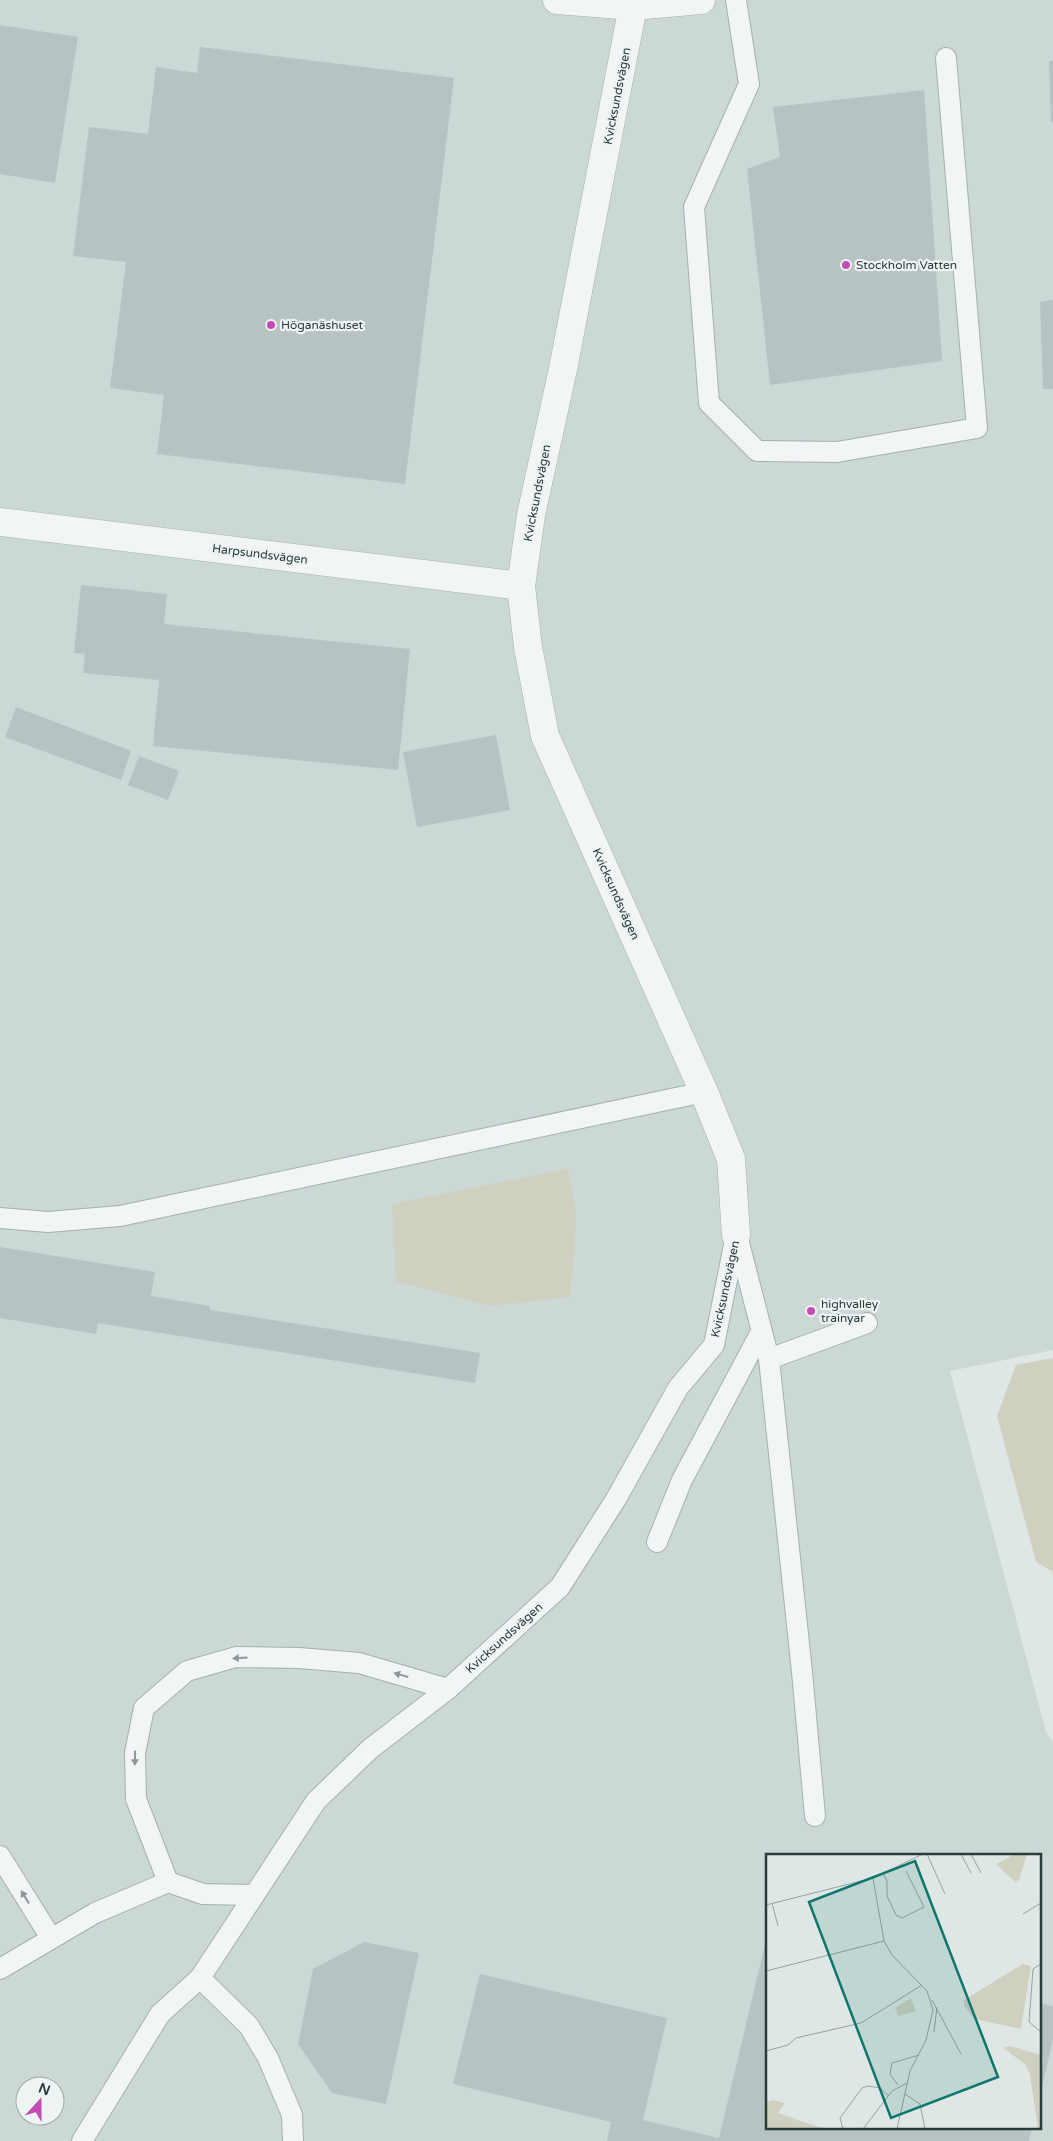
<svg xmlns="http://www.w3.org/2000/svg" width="1053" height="2141" viewBox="0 0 1053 2141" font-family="'Varela Round',sans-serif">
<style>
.built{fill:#ccd8d6;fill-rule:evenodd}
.green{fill:#d0d0c0}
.building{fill:#b6c3c2}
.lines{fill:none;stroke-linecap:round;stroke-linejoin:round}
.service-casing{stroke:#a4b0af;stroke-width:22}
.minor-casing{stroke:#a4b0af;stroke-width:29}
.tertiary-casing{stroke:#a4b0af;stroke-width:29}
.service{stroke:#f1f5f5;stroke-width:20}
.minor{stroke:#f1f5f5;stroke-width:28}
.tertiary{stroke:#f1f5f5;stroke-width:28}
.oneway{fill:#8c9898}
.poi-dot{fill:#c44bb6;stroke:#edf4f3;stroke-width:2}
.labels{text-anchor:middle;stroke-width:4.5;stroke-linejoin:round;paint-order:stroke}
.street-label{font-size:12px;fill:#283c3a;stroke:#edf4f3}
.poi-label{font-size:12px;fill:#283c3a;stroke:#edf4f3;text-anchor:start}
.inset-road{fill:none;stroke:#95a3a1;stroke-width:1}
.view{fill:#0f766e;fill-opacity:0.15;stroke:#0f766e;stroke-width:2.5}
.inset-edge{fill:none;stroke:#283c3a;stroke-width:2.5}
</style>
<rect width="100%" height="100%" fill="#dee7e6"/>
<path class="built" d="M0 0H1053V1350L950 1371 1046 1732 1053 1742V2141H0ZM767 1855H1039V2127H767ZM25 2086H55V2116H25Z"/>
<g class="green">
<polygon points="568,1169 576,1212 575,1248 570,1297 490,1306 396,1281 392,1204"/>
<polygon points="1053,1358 1053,1572 1036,1562 997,1416 1016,1365"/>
</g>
<g class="building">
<polygon points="0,25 78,37 55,183 0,174"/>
<polygon points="200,47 454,78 405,484 157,454 164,395 110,388 126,262 73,256 89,127 148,134 156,67 197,73"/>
<polygon points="1049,61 1053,61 1053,122 1051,122"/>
<polygon points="924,90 942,361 770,385 747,169 780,157 773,107"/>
<polygon points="1053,300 1053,389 1043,389 1040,302"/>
<polygon points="81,585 167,594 164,624 410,649 398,770 153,746 159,680 83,673 85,654 74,653"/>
<polygon points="16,707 131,751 121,780 5,737"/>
<polygon points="496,735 510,810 417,827 403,752"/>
<polygon points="139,756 179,771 168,800 128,785"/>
<polygon points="0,1247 155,1272 151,1296 210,1306 210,1310 480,1353 475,1383 98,1323 96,1334 0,1318"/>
<polygon points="766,1940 767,2127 1032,2127 1029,2141 607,2141 611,2122 453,2084 480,1974 667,2018 643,2120 719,2138"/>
<polygon points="364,1942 419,1953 386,2104 332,2093 298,2044 313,1969"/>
<polygon points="1039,2003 1053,2006 1053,2040 1040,2095"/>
</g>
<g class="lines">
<g class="service-casing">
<g id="service">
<polyline points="736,0 749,84 694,207 709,403 757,451 837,452 977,428 946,58"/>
<polyline points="0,1218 48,1222 120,1216 704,1092"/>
<polyline points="738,1239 769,1359 802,1672 815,1816"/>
<polyline points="769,1359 867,1323"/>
<polyline points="657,1542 682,1480 761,1332"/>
<polyline points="0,1856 51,1938"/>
<polyline points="168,1882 136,1799 135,1753 144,1708 187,1671 236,1657 299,1658 359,1663 448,1689"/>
<polyline points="0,1969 95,1913 168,1882 203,1894 253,1895"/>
<polyline points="200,1978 249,2026 268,2058 292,2115 293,2141"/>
<polyline points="82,2141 160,2014 200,1978 316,1801 370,1749 448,1689 560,1587 616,1499 678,1388 714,1345 736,1235"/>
</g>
</g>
<g class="minor-casing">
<polyline id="minor" points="521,586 528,647 545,736 704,1092 731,1159 736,1235"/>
</g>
<g class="tertiary-casing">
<g id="tertiary">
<polyline points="557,0 633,6 701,0"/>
<polyline points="0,522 521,586 531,515 563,369 633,6"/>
</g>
</g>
<use href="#service" class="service"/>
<use href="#minor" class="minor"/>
<use href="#tertiary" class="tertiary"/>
</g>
<defs><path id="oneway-solid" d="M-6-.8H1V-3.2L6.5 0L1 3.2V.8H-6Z" transform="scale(1.25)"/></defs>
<g class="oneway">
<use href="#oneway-solid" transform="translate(240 1658) rotate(176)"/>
<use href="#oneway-solid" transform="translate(401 1675) rotate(-164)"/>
<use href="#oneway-solid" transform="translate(135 1758) rotate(91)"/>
<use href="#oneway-solid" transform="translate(25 1897) rotate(-122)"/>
</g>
<g class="poi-dot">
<circle cx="846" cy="265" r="5"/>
<circle cx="271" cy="325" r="5"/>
<circle cx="811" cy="1311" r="5"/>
</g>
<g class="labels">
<g class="street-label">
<text transform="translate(617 96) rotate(-79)" y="4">Kvicksundsvägen</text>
<text transform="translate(537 493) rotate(-79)" y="4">Kvicksundsvägen</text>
<text transform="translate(260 554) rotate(7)" y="4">Harpsundsvägen</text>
<text transform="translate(616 894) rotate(66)" y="4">Kvicksundsvägen</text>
<text transform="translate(725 1289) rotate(-78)" y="4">Kvicksundsvägen</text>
<text transform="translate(504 1638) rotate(-42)" y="4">Kvicksundsvägen</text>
</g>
<g class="poi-label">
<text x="856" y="269">Stockholm Vatten</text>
<text x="281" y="329">Höganäshuset</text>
<text x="821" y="1308">highvalley<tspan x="821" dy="14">trainyar</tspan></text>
</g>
</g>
<g transform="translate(766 1854)">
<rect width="275" height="275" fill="#dee7e6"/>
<path d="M249 0H261L253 26 249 28 230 10ZM257 110 265 112 255 175 208 165 198 152V146ZM145 144 150 157 132 162 129 154ZM244 192 275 201V275H272L264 221 260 211 237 194ZM7 246 19 249 12 259 59 275H0V248Z" fill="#d0d0c0"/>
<path class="inset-road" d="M161 0 179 40M195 0 205 19M205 0 215 19M117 19 121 27V42L130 61 136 64 158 53 140 17M107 24 118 87 126 101 161 137 167 156 160 186 144 217 131 275M6 49 12 72M0 51 107 24 157 0M257 60 275 49M275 110 267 115 263 168 275 178M0 117 118 87M166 146 195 200M168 178 171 153M0 197 22 191 30 184 95 169 156 131M132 231 124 220 126 209 153 201M139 240 154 250 159 275M77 275 74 264 96 234 102 232 114 234 123 242M97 275 126 237 141 229"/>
<path class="view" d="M149 7 232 223 125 264 43 48Z"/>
<rect width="275" height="275" class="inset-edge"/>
</g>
<g transform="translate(40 2101) rotate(21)"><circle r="24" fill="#edf4f3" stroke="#9eaaa9"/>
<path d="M0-4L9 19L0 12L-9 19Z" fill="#c44bb6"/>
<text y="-8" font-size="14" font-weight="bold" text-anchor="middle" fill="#283c3a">N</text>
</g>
</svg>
